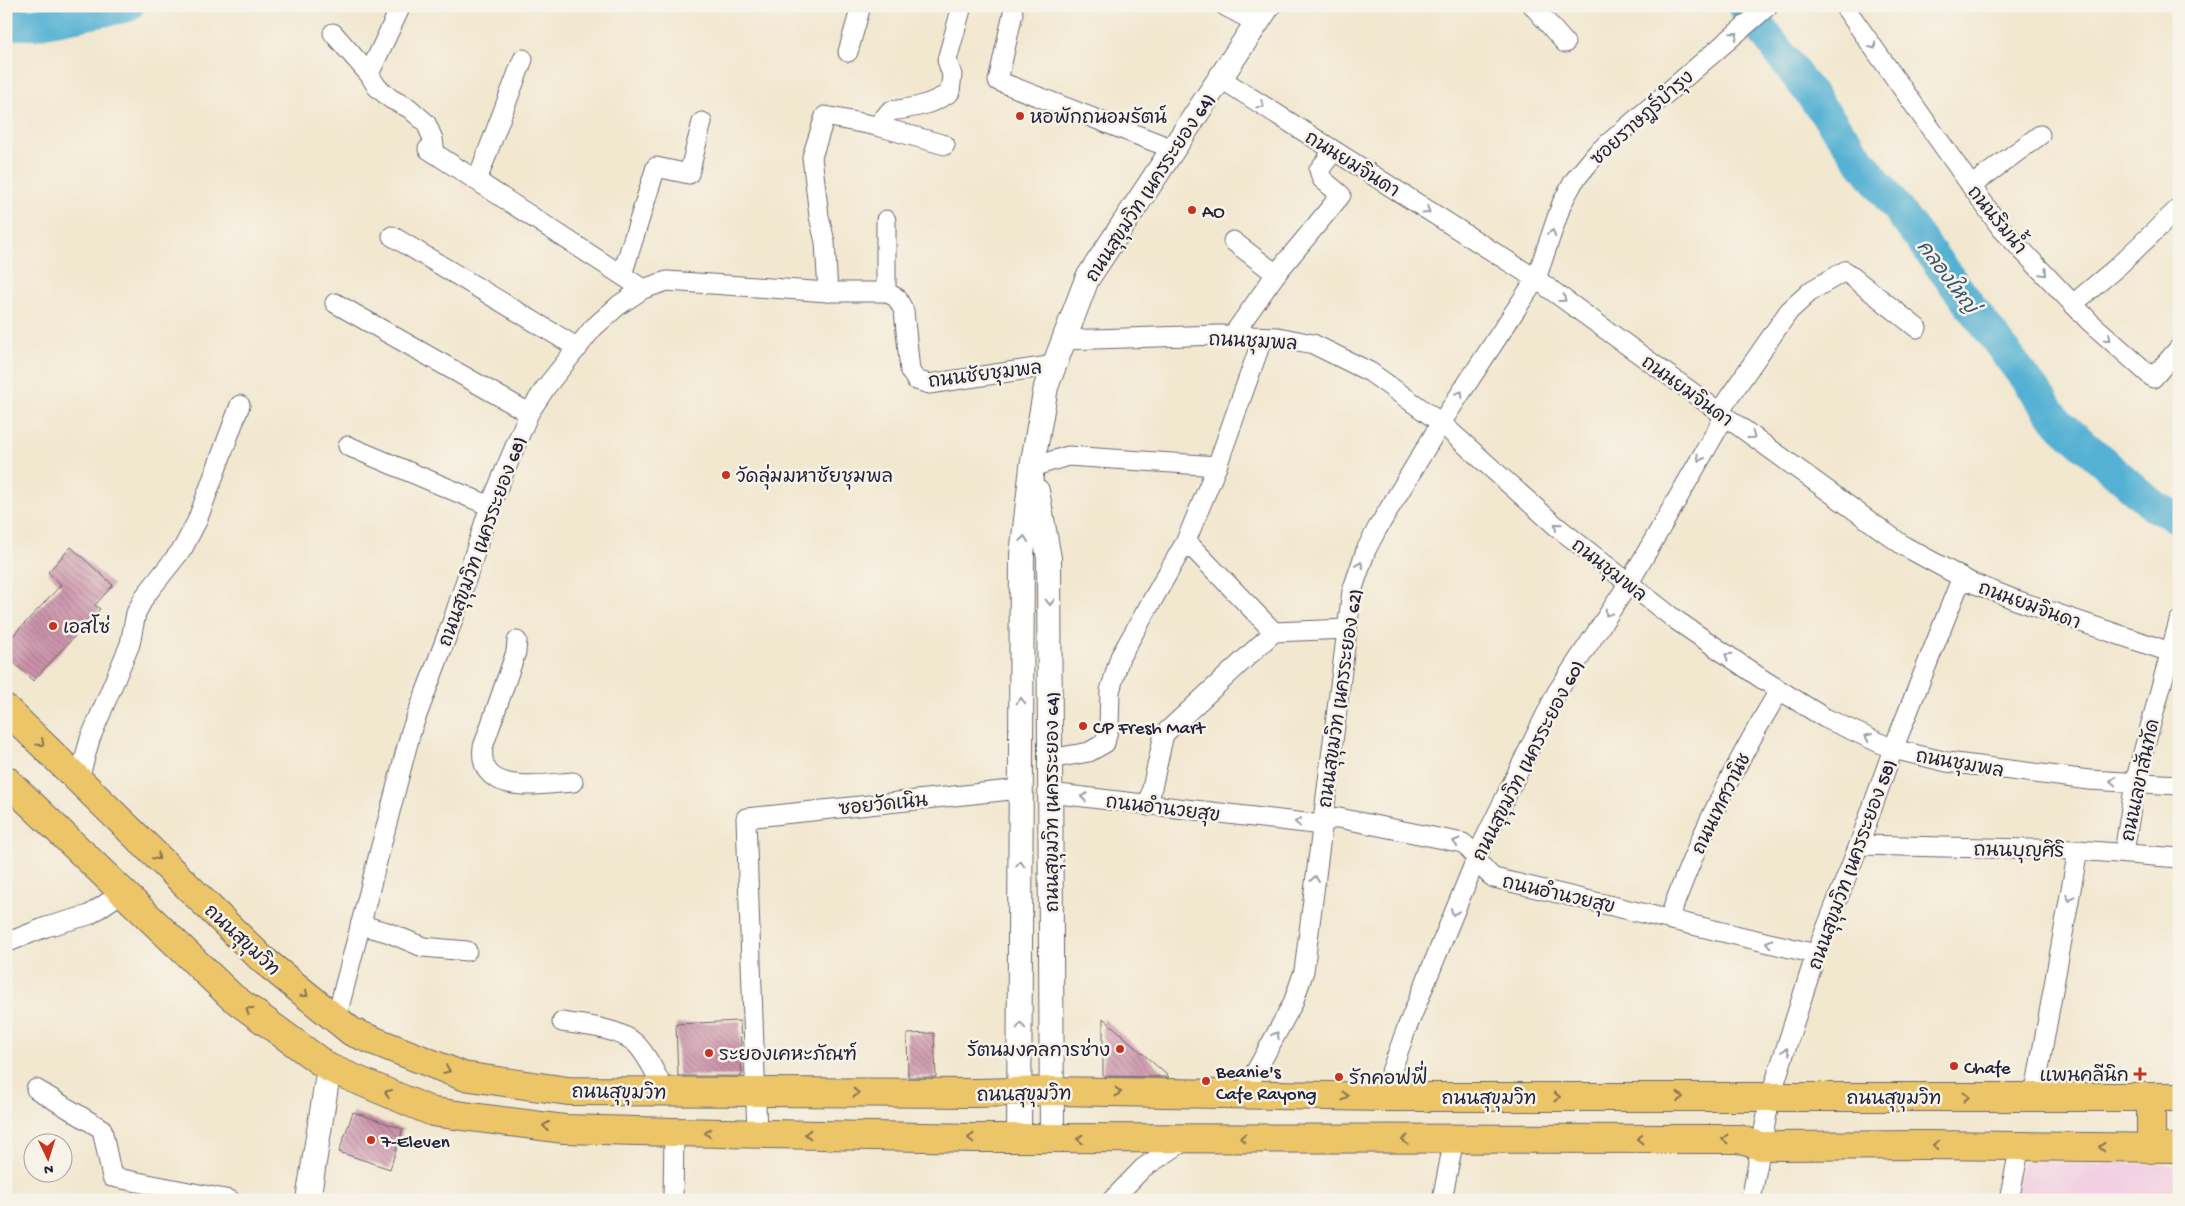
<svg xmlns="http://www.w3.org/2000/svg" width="2185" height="1206" viewBox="0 0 2185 1206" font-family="'Gochi Hand','Playpen Sans Thai',sans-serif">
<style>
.built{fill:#f2cfe2}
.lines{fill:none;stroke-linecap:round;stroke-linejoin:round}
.river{stroke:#55b1d3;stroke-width:32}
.building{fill:url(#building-back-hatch)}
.minor-casing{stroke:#6b676f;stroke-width:21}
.tertiary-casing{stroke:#6b676f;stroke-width:26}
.primary-casing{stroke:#6b676f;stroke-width:30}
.minor{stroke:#fff;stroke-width:19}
.tertiary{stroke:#fff;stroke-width:24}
.primary{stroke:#edc569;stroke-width:28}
.oneway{stroke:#9c9ca7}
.oneway2{stroke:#887452}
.poi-dot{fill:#c8321e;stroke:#f7f3e8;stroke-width:2}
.labels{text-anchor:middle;stroke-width:5;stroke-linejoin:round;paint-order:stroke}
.poi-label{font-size:19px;fill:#22223b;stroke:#f7f3e8;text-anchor:start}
.street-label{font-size:19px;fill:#22223b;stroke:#f7f3e8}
.water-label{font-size:20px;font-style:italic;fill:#345470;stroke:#f7f3e8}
</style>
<defs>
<pattern id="building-back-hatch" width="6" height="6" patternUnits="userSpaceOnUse" patternTransform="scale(1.25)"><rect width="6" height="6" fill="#cc93aa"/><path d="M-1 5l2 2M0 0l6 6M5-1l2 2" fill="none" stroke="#a5788c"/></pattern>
</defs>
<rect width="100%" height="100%" fill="#f7f3e8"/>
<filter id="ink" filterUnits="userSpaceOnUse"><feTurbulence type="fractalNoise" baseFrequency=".02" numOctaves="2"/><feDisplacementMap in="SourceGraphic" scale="10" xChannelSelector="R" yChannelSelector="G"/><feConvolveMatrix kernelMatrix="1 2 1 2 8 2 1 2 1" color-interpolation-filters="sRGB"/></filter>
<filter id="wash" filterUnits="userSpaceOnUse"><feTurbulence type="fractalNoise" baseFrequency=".0096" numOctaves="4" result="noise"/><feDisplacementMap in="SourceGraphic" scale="20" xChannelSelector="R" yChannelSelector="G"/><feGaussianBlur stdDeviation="1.12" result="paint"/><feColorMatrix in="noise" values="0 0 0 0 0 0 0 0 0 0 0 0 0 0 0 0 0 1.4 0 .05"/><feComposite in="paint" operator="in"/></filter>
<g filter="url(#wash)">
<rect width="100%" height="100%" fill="#f2e7cf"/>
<polygon class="built" points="2022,1162 2179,1165 2179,1200 2016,1200"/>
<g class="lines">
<g class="river">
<polyline points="1744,6 2059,423 2155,507 2179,518"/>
<polyline points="6,24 34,24 128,6"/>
</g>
</g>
<g id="blocks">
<g class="building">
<polygon points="71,547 113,585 95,605 100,609 33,681 6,655 6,643 61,585 48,572"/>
<polygon points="1103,1018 1169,1077 1103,1076"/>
<polygon points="740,1021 742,1076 678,1076 676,1024"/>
<polygon points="934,1033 936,1077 908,1077 907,1034"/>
<polygon points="353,1112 403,1129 390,1169 339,1152"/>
</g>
</g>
</g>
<g filter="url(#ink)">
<use href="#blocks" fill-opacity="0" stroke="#6b676f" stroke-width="1"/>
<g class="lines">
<g class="minor-casing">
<g id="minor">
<polyline points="1225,6 1257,23"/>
<polyline points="1533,6 1565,43"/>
<polyline points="1844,6 2001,228 2090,322 2153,378 2179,348"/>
<polyline points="1013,13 998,81 1173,149"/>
<polyline points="333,33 369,74 377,87 391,99 409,108 426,123 433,139 435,153"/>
<polyline points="848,52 861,6"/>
<polyline points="369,74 401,6"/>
<polyline points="1220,78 1536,279 1904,546 1970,582 2016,600 2179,655"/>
<path d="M877 126 890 111C913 108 932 105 950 92L952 75 947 60 962 6"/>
<polyline points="428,149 643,289"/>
<polyline points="477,180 523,59"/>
<polyline points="1971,186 2040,135"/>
<polyline points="886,220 886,292"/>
<polyline points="392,236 578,348"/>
<polyline points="1233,241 1276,274"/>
<polyline points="622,275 656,167 689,174 702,122"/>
<polyline points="828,292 825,242 819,216 812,157 825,116 877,126 945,145"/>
<polyline points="335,303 529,413"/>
<polyline points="2073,304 2116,268 2179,208"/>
<polyline points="1232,336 1276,274 1341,195 1322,179 1319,170 1334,151"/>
<polyline points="1063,340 1219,335 1278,337 1313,344 1370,372 1441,423 1556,526 1673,618 1765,681 1825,718 1893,749 1947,762 2089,780 2179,785"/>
<polyline points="1719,412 1789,311 1812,290 1845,271 1917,328"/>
<polyline points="348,446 490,506"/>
<polyline points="1032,467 1068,456 1217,466"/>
<polyline points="1186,541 1274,632"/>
<path d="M517 641 516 652 483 747C477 797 542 784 573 782"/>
<polyline points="1050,759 1089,752 1105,743 1109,726 1110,691 1120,657 1186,541 1217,466 1263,337"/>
<polyline points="79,779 90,739 130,644 136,613 145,596 183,548 197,521 240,405"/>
<path d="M1050 793 1322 825 1329 820 1339 818 1463 843C1476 853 1480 869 1494 878L1816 954"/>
<polyline points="1148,806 1164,734 1274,632 1347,629"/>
<polyline points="1859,845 2078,850 2179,858"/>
<polyline points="2124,853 2135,782 2179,621"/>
<path d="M1669 919C1697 840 1736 762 1779 691"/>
<polyline points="360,925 387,932 423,947 467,951"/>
<polyline points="6,943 46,927 89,915 123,892"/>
<polyline points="336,1019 411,731 454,617 490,506 529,413 546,387 593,328 619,305 643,289 667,281 828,292 886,292 897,298 904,311 910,371 916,380 929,384 1055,365"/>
<path d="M562 1022C583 1025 617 1028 634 1042 646 1052 658 1078 665 1092"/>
<polyline points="36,1089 102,1129 112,1177 230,1200"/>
<polyline points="1244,1093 1293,1003 1304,971 1352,591 1366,550 1377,529 1441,423 1536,279 1562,203 1574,181 1597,153 1768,6"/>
<polyline points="1382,1097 1406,1030 1481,847 1557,692 1629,583 1725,416"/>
<polyline points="2034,1097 2078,850"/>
<polyline points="757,1133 746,818 1020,789"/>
<polyline points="673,1200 674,1132"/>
<polyline points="1112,1200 1143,1168 1189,1138"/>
<polyline points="1442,1200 1454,1139"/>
<polyline points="1751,1200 1770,1098 1816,954 1859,845 1893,749 1962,577"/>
<polyline points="2009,1200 2020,1146"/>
</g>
</g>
<g class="tertiary-casing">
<g id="tertiary">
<polyline points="1037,491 1049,558 1052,1138"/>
<polyline points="1019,1138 1022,555 1032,467 1046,387 1087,279 1268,6"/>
<polyline points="308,1200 329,1068"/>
</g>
</g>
<g class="primary-casing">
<g id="primary">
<polyline points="6,709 262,959 352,1032 463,1076 568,1091 976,1093 1054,1091 1382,1097 2179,1097"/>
<polyline points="6,780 232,997 329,1068 433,1112 564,1129 674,1132 975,1138 1739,1139 1760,1146 1926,1145 2179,1148"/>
<polyline points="2151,1097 2151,1149"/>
</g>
</g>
<use href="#minor" class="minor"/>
<use href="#tertiary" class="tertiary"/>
<use href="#primary" class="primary"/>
</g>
<defs><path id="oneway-chevron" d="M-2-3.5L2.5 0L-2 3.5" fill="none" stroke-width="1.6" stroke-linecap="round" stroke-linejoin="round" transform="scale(1.25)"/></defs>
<g class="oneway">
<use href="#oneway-chevron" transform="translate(1735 35) rotate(-40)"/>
<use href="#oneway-chevron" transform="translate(1873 46) rotate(55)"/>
<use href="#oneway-chevron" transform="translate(1261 105) rotate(33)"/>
<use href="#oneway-chevron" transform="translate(1427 211) rotate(32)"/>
<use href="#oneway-chevron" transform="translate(1552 233) rotate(-71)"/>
<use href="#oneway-chevron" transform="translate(2044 273) rotate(47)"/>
<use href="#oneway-chevron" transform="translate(1563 299) rotate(36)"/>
<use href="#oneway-chevron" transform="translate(2108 338) rotate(41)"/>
<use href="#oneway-chevron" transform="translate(1460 394) rotate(-57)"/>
<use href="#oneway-chevron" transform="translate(1752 436) rotate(36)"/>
<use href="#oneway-chevron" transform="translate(1700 458) rotate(120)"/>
<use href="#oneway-chevron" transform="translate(1557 526) rotate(-140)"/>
<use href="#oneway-chevron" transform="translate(1024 539) rotate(-83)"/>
<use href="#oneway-chevron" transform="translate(1360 565) rotate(-70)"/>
<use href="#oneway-chevron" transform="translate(1050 602) rotate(89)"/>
<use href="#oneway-chevron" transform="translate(1608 613) rotate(124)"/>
<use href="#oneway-chevron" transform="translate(1728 656) rotate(-146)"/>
<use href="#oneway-chevron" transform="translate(1021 701) rotate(-90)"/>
<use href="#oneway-chevron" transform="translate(1868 737) rotate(-155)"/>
<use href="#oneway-chevron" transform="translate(2113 781) rotate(-177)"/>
<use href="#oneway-chevron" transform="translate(1084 797) rotate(-172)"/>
<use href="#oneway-chevron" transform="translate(1298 822) rotate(-174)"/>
<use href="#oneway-chevron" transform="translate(1456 842) rotate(-166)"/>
<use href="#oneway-chevron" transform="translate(1020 864) rotate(-90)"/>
<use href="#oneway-chevron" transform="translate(1315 879) rotate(-83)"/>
<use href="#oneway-chevron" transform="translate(2070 898) rotate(100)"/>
<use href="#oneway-chevron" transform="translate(1454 912) rotate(112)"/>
<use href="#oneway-chevron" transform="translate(1769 943) rotate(-166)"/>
<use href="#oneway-chevron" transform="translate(1021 1026) rotate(-90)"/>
<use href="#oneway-chevron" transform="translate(1276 1035) rotate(-62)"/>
<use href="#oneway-chevron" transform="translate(1786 1051) rotate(-73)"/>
</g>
<g class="oneway2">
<use href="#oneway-chevron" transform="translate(41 743) rotate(43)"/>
<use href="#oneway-chevron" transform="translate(157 857) rotate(45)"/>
<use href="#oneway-chevron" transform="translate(305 994) rotate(39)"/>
<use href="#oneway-chevron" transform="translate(249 1010) rotate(-144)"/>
<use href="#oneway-chevron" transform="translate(447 1070) rotate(22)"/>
<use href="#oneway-chevron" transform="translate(1118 1092)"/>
<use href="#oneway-chevron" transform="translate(388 1093) rotate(-157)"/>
<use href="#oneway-chevron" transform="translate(856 1093)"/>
<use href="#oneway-chevron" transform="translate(1345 1096) rotate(1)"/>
<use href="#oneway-chevron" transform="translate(1557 1097)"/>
<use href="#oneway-chevron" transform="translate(1680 1097)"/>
<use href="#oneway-chevron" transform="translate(1966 1097)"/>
<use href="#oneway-chevron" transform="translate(546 1126) rotate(-173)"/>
<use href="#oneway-chevron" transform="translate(708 1133) rotate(-179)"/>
<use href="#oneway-chevron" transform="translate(808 1134) rotate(-179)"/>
<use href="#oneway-chevron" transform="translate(971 1138) rotate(-179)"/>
<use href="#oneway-chevron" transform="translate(1243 1138) rotate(-179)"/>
<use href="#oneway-chevron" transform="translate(1080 1139) rotate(-180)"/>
<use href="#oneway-chevron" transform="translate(1640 1139) rotate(180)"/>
<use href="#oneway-chevron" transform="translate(1725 1139) rotate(-180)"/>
<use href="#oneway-chevron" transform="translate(1405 1140) rotate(180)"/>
<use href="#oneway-chevron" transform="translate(1936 1145) rotate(-180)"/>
<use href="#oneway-chevron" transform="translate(2102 1147) rotate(-178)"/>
</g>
</g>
<g class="poi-dot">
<circle cx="1020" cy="116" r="5"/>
<circle cx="1192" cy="210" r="5"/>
<circle cx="726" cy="475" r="5"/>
<circle cx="53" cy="626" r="5"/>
<circle cx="1083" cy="726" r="5"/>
<circle cx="1120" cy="1049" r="5"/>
<circle cx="709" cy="1053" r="5"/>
<circle cx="1954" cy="1066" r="5"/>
<path d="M2137.5 1066.5h5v5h5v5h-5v5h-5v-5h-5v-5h5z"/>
<circle cx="1339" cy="1077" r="5"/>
<circle cx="1206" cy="1081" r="5"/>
<circle cx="371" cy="1140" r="5"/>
</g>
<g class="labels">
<g class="poi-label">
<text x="1030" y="123">หอพักถนอมรัตน์</text>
<text x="1202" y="217">AO</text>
<text x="736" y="482">วัดลุ่มมหาชัยชุมพล</text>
<text x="63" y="633">เอสโซ่</text>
<text x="1093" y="733">CP Fresh Mart</text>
<text x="1110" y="1056" text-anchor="end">รัตนมงคลการช่าง</text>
<text x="719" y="1060">ระยองเคหะภัณฑ์</text>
<text x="1964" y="1073">Chafe</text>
<text x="1216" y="1077">Beanie's<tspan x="1216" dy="22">Cafe Rayong</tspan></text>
<text x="2129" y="1081" text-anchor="end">แพนคลีนิก</text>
<text x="1349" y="1084">รักคอฟฟี่</text>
<text x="381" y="1147">7-Eleven</text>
</g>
<g class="street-label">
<text transform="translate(1641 117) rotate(-42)" y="7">ซอยราษฎร์บำรุง</text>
<text transform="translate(1353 163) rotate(32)" y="7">ถนนยมจินดา</text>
<text transform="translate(1149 187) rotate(-57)" y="7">ถนนสุขุมวิท (นครระยอง 64)</text>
<text transform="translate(1998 219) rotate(51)" y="7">ถนนริมน้ำ</text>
<text transform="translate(1253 340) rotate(3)" y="7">ถนนชุมพล</text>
<text transform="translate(985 373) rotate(-7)" y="7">ถนนชัยชุมพล</text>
<text transform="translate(1688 390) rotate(36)" y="7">ถนนยมจินดา</text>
<text transform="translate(481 541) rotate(-70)" y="7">ถนนสุขุมวิท (นครระยอง 68)</text>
<text transform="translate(1610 569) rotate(38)" y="7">ถนนชุมพล</text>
<text transform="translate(2030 604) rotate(20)" y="7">ถนนยมจินดา</text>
<text transform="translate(1339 698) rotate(-82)" y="7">ถนนสุขุมวิท (นครระยอง 62)</text>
<text transform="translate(1527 760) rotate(-63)" y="7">ถนนสุขุมวิท (นครระยอง 60)</text>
<text transform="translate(1960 762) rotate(10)" y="7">ถนนชุมพล</text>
<text transform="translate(2139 780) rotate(-78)" y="7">ถนนเลขาสันทัด</text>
<text transform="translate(1051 802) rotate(-90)" y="7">ถนนสุขุมวิท (นครระยอง 64)</text>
<text transform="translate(883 803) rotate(-6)" y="7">ซอยวัดเนิน</text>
<text transform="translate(1720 803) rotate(-64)" y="7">ถนนเทศวานิช</text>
<text transform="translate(1163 807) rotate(7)" y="7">ถนนอำนวยสุข</text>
<text transform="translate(2019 849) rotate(1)" y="7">ถนนบุญศิริ</text>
<text transform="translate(1851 864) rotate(-70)" y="7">ถนนสุขุมวิท (นครระยอง 58)</text>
<text transform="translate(1559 893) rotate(13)" y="7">ถนนอำนวยสุข</text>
<text transform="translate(243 939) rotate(43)" y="7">ถนนสุขุมวิท</text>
<text transform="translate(619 1091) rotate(1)" y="7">ถนนสุขุมวิท</text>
<text transform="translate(1024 1093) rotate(-1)" y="7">ถนนสุขุมวิท</text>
<text x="1489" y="1104">ถนนสุขุมวิท</text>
<text x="1894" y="1104">ถนนสุขุมวิท</text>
</g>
<g class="water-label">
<text transform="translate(1948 276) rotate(53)" y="7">คลองใหญ่</text>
</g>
</g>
<rect width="2185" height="1206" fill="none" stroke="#f7f3e8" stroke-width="25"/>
<g transform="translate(48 1158) rotate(176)"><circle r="24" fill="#f7f3e8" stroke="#a29fa3"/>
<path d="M0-4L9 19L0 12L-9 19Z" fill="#c8321e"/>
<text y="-8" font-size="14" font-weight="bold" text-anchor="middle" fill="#22223b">N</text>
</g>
</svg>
